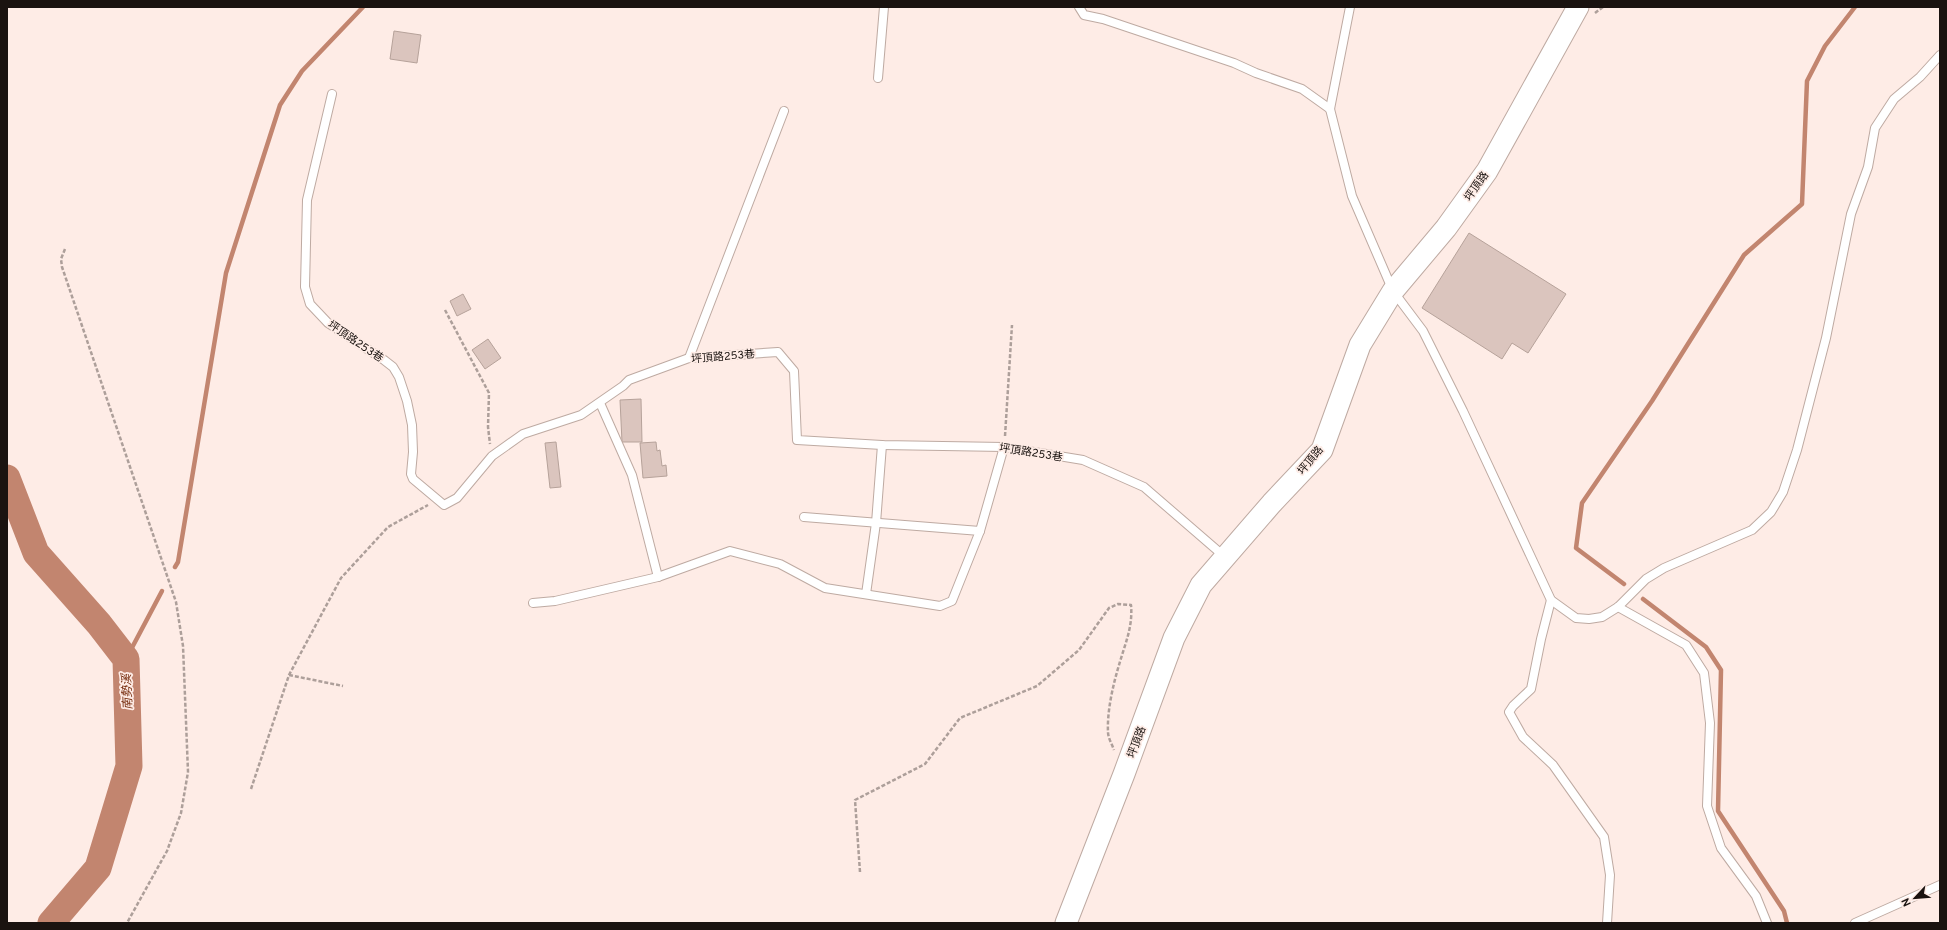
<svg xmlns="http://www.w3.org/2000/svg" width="1947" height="930" viewBox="0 0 1947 930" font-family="Overpass,'Noto Sans TC',sans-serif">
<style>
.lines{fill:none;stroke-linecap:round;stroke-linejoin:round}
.stream{stroke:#c2856f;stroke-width:4.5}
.river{stroke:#c2856f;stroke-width:27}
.building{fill:#dbc5be;stroke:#b6a29a}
.service-casing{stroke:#beaaa2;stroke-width:10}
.tertiary-casing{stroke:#beaaa2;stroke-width:23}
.path{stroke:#ad9f9a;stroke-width:2.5;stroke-dasharray:4 2;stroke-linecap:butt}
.service{stroke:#fff;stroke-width:8}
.tertiary{stroke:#fff;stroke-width:21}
.labels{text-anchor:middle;stroke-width:3.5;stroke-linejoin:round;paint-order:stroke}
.street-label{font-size:11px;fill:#1a1310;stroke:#feece6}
.water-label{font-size:12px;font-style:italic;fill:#752b0c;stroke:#feece6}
</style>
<rect width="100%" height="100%" fill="#feece6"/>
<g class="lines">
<g class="stream">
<polyline points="175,567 178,562 226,273 280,105 302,71 363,7"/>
<polyline points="1624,584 1576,548 1582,503 1652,401 1744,255 1802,204 1807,81 1825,46 1855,7"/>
<polyline points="1643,599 1706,647 1721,670 1718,811 1784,911 1787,923"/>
<polyline points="126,659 162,591"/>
</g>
<polyline class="river" points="7,478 36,553 99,624 126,659 129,766 98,868 51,923"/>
</g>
<g class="building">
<polygon points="394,31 421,35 417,63 390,59"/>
<polygon points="1469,233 1566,294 1528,353 1512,343 1502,359 1422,308"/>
<polygon points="463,294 471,309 457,316 450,301"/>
<polygon points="488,339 501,358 485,369 472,350"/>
<polygon points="641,399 642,442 622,442 620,400"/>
<polygon points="556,442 561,487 550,488 545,443"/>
<polygon points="656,442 657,451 660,450 662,466 666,465 667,476 643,478 640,443"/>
</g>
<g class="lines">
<g class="service-casing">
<g id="service">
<polyline points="1079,7 1084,15 1103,19 1234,63 1256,73 1302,89 1330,109 1352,196 1393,291 1423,331 1463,411 1551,600 1576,618 1589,619 1602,617 1618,607 1646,579 1664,568 1752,530 1771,512 1783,492 1797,450 1826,338 1851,214 1868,167 1875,128 1894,99 1920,77 1940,55"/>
<polyline points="878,78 884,7"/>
<polyline points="332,94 307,200 305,287 310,304 328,323 384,360 393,367 399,377 407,401 412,425 413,452 411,474 413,479 444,505 457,498 492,456 523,434 581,415 623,386 629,380 689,358 778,352 794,371 797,440 882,445 1004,447 1083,460 1144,487 1225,557"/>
<polyline points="1330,109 1350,7"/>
<polyline points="689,358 784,111"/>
<polyline points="804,517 980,531"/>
<polyline points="658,577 730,551 780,564 825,588 940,606 952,601 980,531 1004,447"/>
<polyline points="866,594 876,523 882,445"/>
<polyline points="1551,600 1541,639 1531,689 1513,706 1509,712 1523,737 1553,765 1604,837 1610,875 1607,923"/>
<polyline points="533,603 555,601 658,577 632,475 600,403"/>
<polyline points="1618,607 1686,645 1704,673 1710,723 1707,806 1721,848 1756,896 1767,923"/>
<polyline points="1855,923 1940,885"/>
</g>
</g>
<g class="tertiary-casing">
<polyline id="tertiary" points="1066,923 1124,774 1174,638 1201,585 1272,503 1322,450 1360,345 1393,291 1446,228 1487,171 1578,7"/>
</g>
<g class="path">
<polyline points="1595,13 1603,7"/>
<polyline points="65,249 61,259 62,267 176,602 183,646 188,772 181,813 167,851 127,923"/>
<polyline points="445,310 489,393 488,427 490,444"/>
<polyline points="1005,436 1012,325"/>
<polyline points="289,675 343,686"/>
<polyline points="251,789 289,675 341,578 388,527 428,505"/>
<path d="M860 872 855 800 925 764 960 718 1037 686 1079 650 1109 608 1118 604 1131 605C1133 627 1125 644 1119 665 1113 685 1107 711 1108 732 1108 738 1112 744 1114 750"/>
</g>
<use href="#service" class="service"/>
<use href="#tertiary" class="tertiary"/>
</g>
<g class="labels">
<g class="street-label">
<text transform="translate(1476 186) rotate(-55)" y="4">坪頂路</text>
<text transform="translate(356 341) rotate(34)" y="4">坪頂路253巷</text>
<text transform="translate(723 356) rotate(-5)" y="4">坪頂路253巷</text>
<text transform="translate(1031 452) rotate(9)" y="4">坪頂路253巷</text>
<text transform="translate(1310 460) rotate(-50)" y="4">坪頂路</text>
<text transform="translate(1136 742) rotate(-70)" y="4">坪頂路</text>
</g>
<g class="water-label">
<text transform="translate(127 692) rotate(-92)" y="4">南勢溪</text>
</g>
</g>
<rect width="1947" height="930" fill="none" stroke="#1a1310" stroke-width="16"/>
<g transform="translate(1915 898) rotate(244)" stroke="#feece6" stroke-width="3" paint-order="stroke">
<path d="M0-3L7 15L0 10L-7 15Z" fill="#1a1310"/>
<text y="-6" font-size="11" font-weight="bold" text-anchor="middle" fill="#1a1310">N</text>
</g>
</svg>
